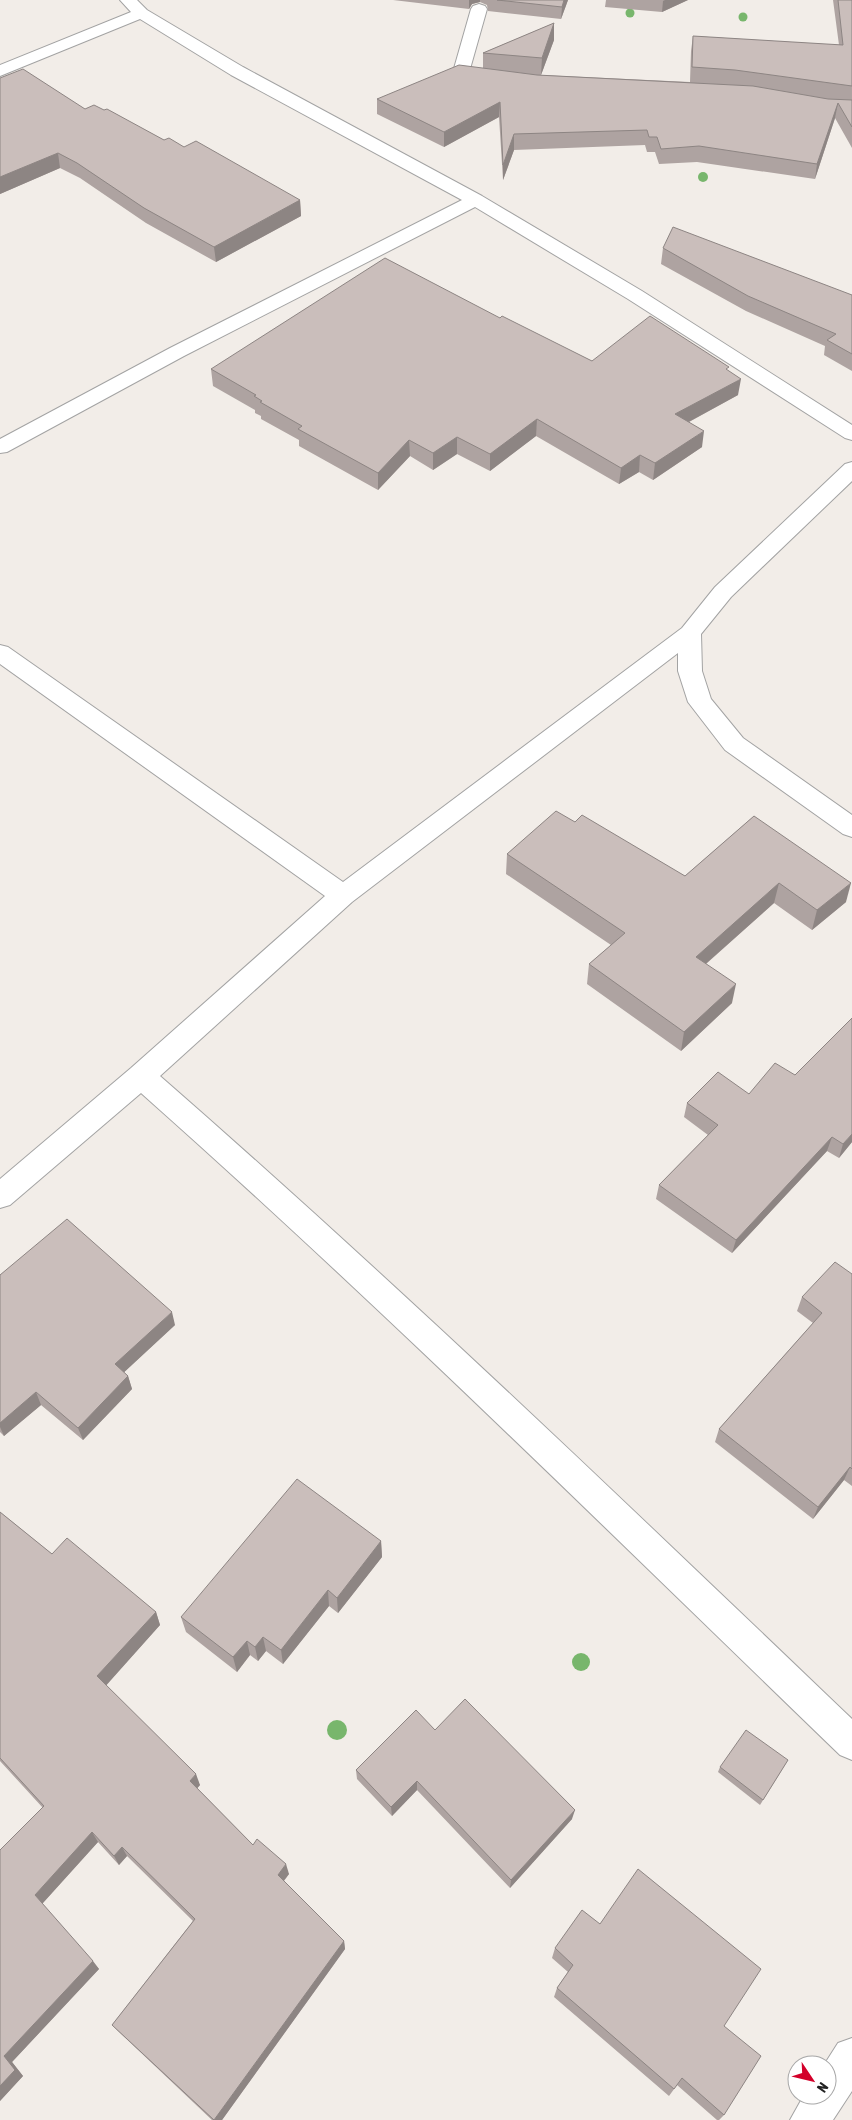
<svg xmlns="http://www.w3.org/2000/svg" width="852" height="2120" viewBox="0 0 852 2120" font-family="'Asap Condensed',sans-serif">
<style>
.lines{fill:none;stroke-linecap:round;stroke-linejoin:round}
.minor-casing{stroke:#a3a3a3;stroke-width:2}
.minor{fill:#fff;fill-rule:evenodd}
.tree{fill:#78b66c}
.wall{fill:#aea3a1}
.shaded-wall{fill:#8d8583}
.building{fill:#cabebb;stroke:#8d8583}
</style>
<rect width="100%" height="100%" fill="#f2ede8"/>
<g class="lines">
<g class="minor-casing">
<g id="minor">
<polygon points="120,0 137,0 147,10 243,67 482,196 642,291 852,425 852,440 845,438 628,299 475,207 184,356 7,452 0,453 0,439 170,348 462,200 231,75 140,19 0,76 0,65 131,12"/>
<polygon points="479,4 485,6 487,9 470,69 496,75 498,79 496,83 490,84 455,76 453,72 471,9 473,6"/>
<path d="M852 462V481L731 597 701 634 702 671 711 699 743 738 852 815V837L843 834 725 750 688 702 678 671V653L352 902 160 1076C397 1283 624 1501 852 1719V1760L840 1755C609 1532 381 1306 141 1093L10 1205 0 1208V1179L131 1068 325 896 0 664V645L8 647 343 882 682 628 715 587 845 464Z"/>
<polygon points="852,2038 852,2091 833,2120 790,2120 804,2095 827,2095 827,2065 824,2065 838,2043"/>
</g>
</g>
<use href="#minor" class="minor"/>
</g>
<g class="tree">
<circle cx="630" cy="13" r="4.5"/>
<circle cx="743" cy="17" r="4.5"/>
<circle cx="703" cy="177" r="5"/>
<circle cx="581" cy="1662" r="9"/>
<circle cx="337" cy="1730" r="10"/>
</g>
<g class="wall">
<polygon points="393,0 568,0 561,19 488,11 487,5 480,2 472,4 469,9"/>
<polygon points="606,0 688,0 662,12 605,7"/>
<polygon points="833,0 852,0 852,148 835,118 815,179 697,162 659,164 655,152 647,152 645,145 514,150 503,180 499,117 444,147 377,114 377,99 483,68 483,53 554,23 554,40 541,75 690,82 691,51 693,36 839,45"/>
<polygon points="0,78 85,109 104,110 164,140 184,147 300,200 301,216 216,262 146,223 80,178 60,168 0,194"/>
<polygon points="663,248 852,295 852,371 824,355 825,346 746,311 661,264"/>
<polygon points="500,318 592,361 729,371 738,395 689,422 702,447 653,480 639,472 619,484 536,436 490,471 457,454 433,470 410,456 378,490 299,446 299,440 261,419 261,416 255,413 255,410 213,386 211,369"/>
<polygon points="754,816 846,902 812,930 774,903 706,964 732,1003 681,1051 587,984 589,964 611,945 506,874 507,854 575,822 685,876"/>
<polygon points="749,1094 852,1142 839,1158 827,1151 732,1253 656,1199 659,1185 708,1135 684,1117 687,1103"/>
<polygon points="852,1274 852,1486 844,1480 813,1519 715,1442 719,1429 813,1323 797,1311 802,1297"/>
<polygon points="0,1275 175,1325 124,1372 128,1376 132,1389 83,1440 41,1405 4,1436 0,1432"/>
<polygon points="0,1512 52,1554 156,1612 160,1625 106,1685 200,1785 197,1788 253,1845 289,1874 284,1881 344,1941 345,1949 222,2120 212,2120 118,2031 112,2025 193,1921 127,1856 119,1865 98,1842 42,1904 99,1969 12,2062 23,2076 0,2101 43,1808 0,1761"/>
<polygon points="381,1541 382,1557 338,1613 329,1606 283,1664 266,1651 258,1661 250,1655 237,1672 186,1632 181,1617"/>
<polygon points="435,1730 572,1819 510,1888 417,1790 392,1816 357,1779 356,1770"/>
<polygon points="788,1760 760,1805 718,1772 720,1767"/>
<polygon points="555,1948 724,2026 724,2115 719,2120 717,2120 677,2085 669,2096 554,1997 557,1988 568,1972 552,1958"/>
</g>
<g class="shaded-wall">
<polygon points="469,0 480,0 480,2 472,4 469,9"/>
<polygon points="564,0 568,0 561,19 562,7"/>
<polygon points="665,0 688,0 662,12 663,1"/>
<polygon points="554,23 554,40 541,75 542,58"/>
<polygon points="500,102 499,117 444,147 444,132"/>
<polygon points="838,103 835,118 815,179 817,164"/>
<polygon points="514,134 514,150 503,180 503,165"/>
<polygon points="58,153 60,168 0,194 0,177"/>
<polygon points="300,200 301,216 216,262 214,247"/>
<polygon points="741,379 738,395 672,431 675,414"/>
<polygon points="537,419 536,436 490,471 490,454"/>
<polygon points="704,431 702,447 653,480 655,463"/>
<polygon points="457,437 457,454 433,470 433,453"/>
<polygon points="409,440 410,456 378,490 378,473"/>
<polygon points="640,455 639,472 619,484 621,468"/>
<polygon points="779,883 774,903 692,976 696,957"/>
<polygon points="851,883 846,902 812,930 817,910"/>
<polygon points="736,984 732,1003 681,1051 684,1032"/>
<polygon points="852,1134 852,1142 839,1158 843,1144"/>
<polygon points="832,1137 827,1151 732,1253 736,1240"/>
<polygon points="172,1312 175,1325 119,1377 115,1364"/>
<polygon points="128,1376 132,1389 83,1440 78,1428"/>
<polygon points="36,1392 41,1405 4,1436 0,1427 0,1423"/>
<polygon points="850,1467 844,1480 813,1519 818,1507"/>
<polygon points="381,1541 382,1557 338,1613 337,1598"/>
<polygon points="328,1590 329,1606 283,1664 281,1650"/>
<polygon points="156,1612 160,1625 103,1689 97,1676"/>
<polygon points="263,1637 266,1651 258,1661 255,1647"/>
<polygon points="247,1641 250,1655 237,1672 233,1657"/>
<polygon points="196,1774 200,1785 194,1792 190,1781"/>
<polygon points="417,1781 417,1790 392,1816 391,1807"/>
<polygon points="575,1810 572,1819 510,1888 511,1880"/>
<polygon points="92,1832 98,1842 42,1904 35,1895"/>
<polygon points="122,1847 127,1856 119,1865 114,1856"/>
<polygon points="286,1864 289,1874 281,1884 278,1875"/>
<polygon points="344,1941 345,1949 222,2120 214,2120"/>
<polygon points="93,1961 99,1969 12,2062 23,2076 0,2101 0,2086 4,2056"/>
</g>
<g class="building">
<polygon points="497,0 564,0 562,7"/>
<polygon points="838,0 852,0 852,86 735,70 692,67 693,36 843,45"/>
<polygon points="554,23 542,58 483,53"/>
<polygon points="459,65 537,75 753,86 828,99 852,100 852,127 838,103 817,164 699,146 661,149 657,137 649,137 647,130 514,134 503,165 500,102 444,132 377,99"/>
<polygon points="23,69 85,109 94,105 104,110 107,109 164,140 169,138 184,147 196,141 300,200 214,247 144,208 77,163 58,153 0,177 0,78"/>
<polygon points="673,227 852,295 852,354 827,340 836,334 748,296 663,248"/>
<polygon points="385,258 500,318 502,316 592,361 650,316 729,367 726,369 741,379 675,414 704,431 655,463 640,455 621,468 537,419 490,454 457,437 433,453 409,440 378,473 298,429 302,426 260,402 262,401 254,396 256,395 211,369"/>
<polygon points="556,811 575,822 582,815 685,876 754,816 851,883 817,910 779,883 696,957 736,984 684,1032 589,964 625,933 507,854"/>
<polygon points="852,1018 852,1134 843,1144 832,1137 736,1240 659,1185 718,1125 687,1103 718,1072 749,1094 775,1063 795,1075"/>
<polygon points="67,1219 172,1312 115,1364 128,1376 78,1428 36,1392 0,1423 0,1275"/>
<polygon points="835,1262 852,1274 852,1469 850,1467 818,1507 719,1429 822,1313 802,1297"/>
<polygon points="297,1479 381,1541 337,1598 328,1590 281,1650 263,1637 255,1647 247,1641 233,1657 181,1617"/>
<polygon points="0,1512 52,1554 67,1538 156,1612 97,1676 196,1774 190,1781 253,1845 257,1839 286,1864 278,1875 344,1941 214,2120 112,2025 195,1919 122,1847 114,1856 92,1832 35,1895 93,1961 4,2056 15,2070 0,2086 0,1850 44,1806 0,1758"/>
<polygon points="465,1699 575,1810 511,1880 417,1781 391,1807 356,1770 416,1710 435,1730"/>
<polygon points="746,1730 788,1760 763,1800 720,1767"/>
<polygon points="638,1869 761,1969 724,2026 761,2056 724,2115 682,2078 674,2089 557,1988 573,1965 555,1948 582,1910 600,1924"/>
</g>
<g transform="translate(812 2080) rotate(125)"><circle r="24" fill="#ffffff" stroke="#a7a7a7"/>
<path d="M0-4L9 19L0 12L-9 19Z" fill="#d3002a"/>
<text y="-8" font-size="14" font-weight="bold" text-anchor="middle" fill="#222222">N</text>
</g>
</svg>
